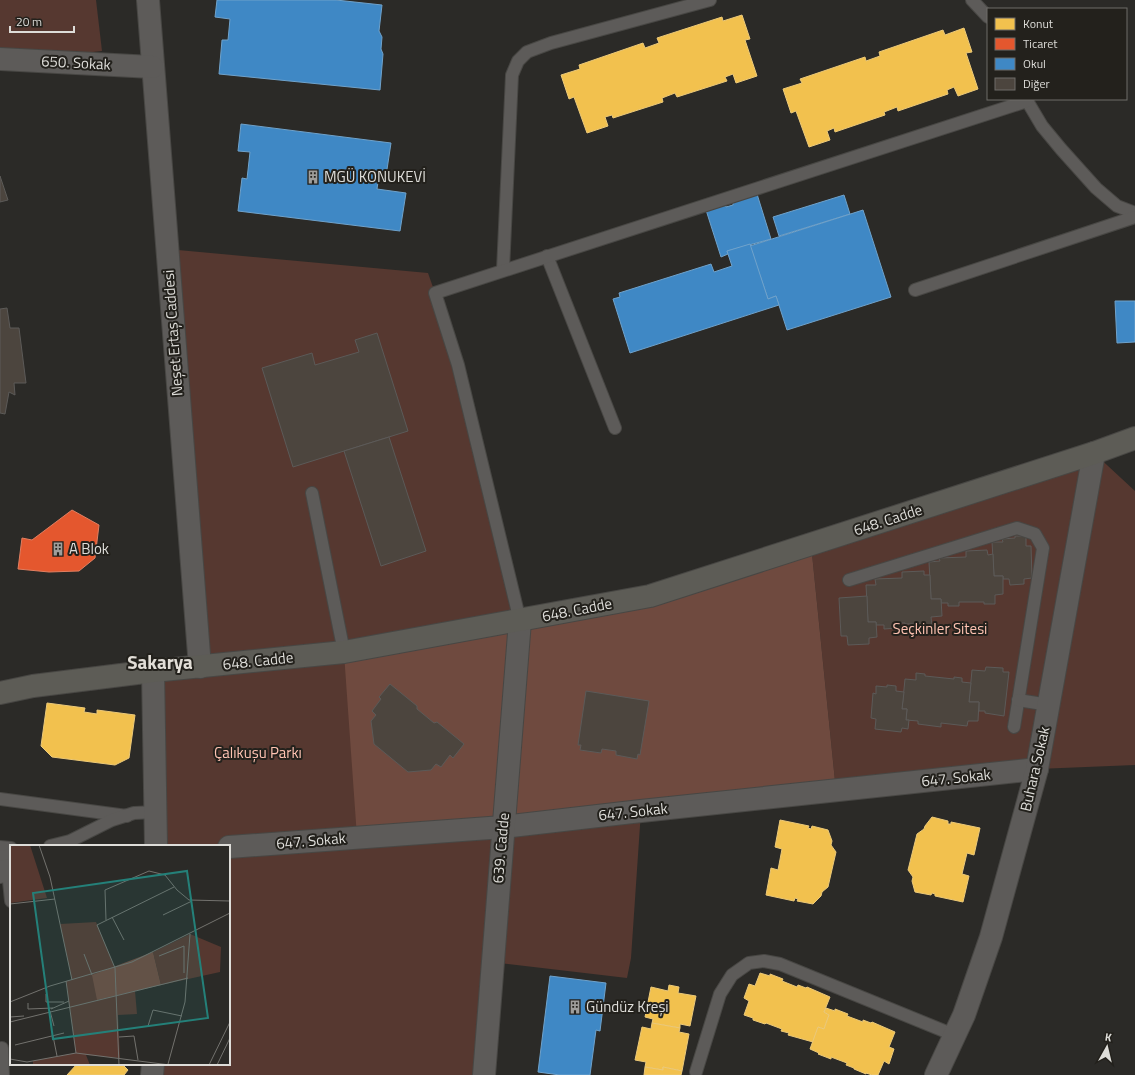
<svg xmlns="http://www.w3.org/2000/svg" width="1135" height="1075" viewBox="0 0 1135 1075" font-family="'Titillium Web',sans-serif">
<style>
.green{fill:#563830}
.forest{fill:#6f4a3f}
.homes{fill:#f2c14e;stroke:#ecc978}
.shops{fill:#e4572e;stroke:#e27f61}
.schools{fill:#3f88c5;stroke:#6fa2cb}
.building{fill:#4c453e;stroke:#5c5a58}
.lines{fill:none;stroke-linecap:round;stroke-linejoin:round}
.lane-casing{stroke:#484744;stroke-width:14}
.street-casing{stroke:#484744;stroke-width:24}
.secondary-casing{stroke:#484744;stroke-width:24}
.lane{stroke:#5d5b59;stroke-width:12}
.street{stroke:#5d5b59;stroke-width:22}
.secondary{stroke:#5d5c56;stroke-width:22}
.labels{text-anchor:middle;stroke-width:4;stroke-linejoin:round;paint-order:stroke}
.street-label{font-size:15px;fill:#deddd9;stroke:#23211c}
.poi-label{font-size:15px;fill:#deddd9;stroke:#23211c;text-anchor:start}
.park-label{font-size:15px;fill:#ffc3b2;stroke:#23211c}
.district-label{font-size:19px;font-weight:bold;fill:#e2ded7;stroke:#23211c}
.inset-road{fill:none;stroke:#73726e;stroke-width:1}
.view{fill:#248079;fill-opacity:0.15;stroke:#248079;stroke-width:2}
.inset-edge{fill:none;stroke:#deddd9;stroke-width:2}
</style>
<rect width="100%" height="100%" fill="#2b2a27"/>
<g class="green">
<polygon points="0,0 96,0 102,51 46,57 0,54"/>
<polygon points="167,249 428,273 435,293 520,621 641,811 631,958 627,978 492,962 484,1075 152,1075 153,1064 229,1064 229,846 156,846 153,671 199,667"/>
<polygon points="1094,453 1135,491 1135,765 1037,769 836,791 811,544"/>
</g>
<polygon class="forest" points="811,544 836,791 357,837 344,653 520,621"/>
<g class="homes">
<polygon points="742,15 750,39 745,40 757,76 736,83 733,74 725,77 727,81 677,97 675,93 662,98 663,102 613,118 612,115 605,117 608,126 587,133 574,97 569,99 561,75 580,69 579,65 643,43 645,48 659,43 657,38 722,17 723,21"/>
<polygon points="964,28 972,52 966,53 978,89 958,96 954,87 947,90 948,94 898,111 897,107 884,112 885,115 835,132 834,128 827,131 830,140 809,147 796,111 791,113 783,89 802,83 800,79 865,57 866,61 880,56 879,52 943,30 945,35"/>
<polygon points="47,703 85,708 84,712 97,714 97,710 135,715 129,758 115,765 52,757 41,746"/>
<polygon points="932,817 948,821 948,824 951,824 951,822 980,828 974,855 967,853 962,874 969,876 963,902 935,896 935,894 932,893 931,895 915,892 912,881 913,877 908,870 917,834 924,829 925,826"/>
<polygon points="780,820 809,826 808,828 811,829 812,826 828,830 832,841 831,845 836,852 828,887 822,892 821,896 813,904 797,901 798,899 795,898 794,901 766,895 771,868 778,870 782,849 775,847"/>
<polygon points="760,973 770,976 770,974 783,979 782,981 797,987 798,985 806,988 807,987 830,997 824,1012 829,1015 824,1029 818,1027 813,1042 788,1035 789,1033 781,1031 782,1029 766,1023 765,1024 753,1020 753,1018 744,1015 749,1001 744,998 749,984 755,986"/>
<polygon points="669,985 679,987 678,993 696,996 690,1026 680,1024 680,1028 652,1023 653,1019 645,1017 651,987 668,991"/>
<polygon points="826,1008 835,1011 835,1009 848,1014 847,1016 863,1022 863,1020 871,1023 872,1022 895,1032 889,1047 894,1049 889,1064 884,1061 878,1075 872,1075 866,1073 866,1074 854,1069 854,1068 846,1065 847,1063 831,1057 831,1059 818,1054 819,1053 810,1049 818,1027 824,1029 829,1015 824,1012"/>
<polygon points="652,1023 680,1028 679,1032 689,1034 682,1071 663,1067 663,1070 645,1067 646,1062 635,1060 642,1027 651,1029"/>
<polygon points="77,1064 122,1064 128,1070 124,1075 67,1075"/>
<polygon points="645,1067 663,1070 663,1067 682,1071 681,1075 644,1075"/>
</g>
<polygon class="shops" points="72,510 99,525 95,558 79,571 49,572 18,569 22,538 32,540"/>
<g class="schools">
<polygon points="217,0 336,0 382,5 379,31 382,37 381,49 383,54 380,90 219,74 222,40 228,40 230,19 215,17"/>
<polygon points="241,124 391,143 386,176 379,175 377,189 406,193 400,231 238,211 242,178 247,179 250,152 238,151"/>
<polygon points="757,194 771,239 727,251 728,254 721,257 706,210 725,204 726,207 733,205 733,202"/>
<polygon points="844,195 850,214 779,236 773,217"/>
<polygon points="863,210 891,297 787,330 776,296 768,299 750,246"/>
<polygon points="750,244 768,299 776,296 779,305 630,353 613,299 620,297 619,293 711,264 714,272 732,266 727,251"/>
<polygon points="1115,301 1135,301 1135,342 1117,343"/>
<polygon points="550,976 606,983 600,1031 596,1030 590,1075 560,1075 538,1072"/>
</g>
<g class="building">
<polygon points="0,176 8,200 0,202"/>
<polygon points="7,308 10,328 19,328 26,383 14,383 15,395 9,392 5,414 0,413 0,309"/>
<polygon points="377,333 408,431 293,467 262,368 312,353 315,365 359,352 355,340"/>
<polygon points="389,437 426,551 381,566 344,451"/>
<polygon points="1015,536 1026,536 1026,546 1031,546 1032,578 1024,579 1024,584 1010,585 1009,579 1003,579 1003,576 994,576 992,542 1003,542 1002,539 1015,538"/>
<polygon points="987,550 988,555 993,554 994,576 1003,576 1003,594 995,595 995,604 984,604 984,602 959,602 959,606 948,606 948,603 941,603 941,599 931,599 929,562 940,561 939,558 966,557 966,551"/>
<polygon points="924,571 924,575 930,575 931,599 941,599 942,616 931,617 932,626 920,627 920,624 905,624 905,623 897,623 897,628 884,629 884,625 876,625 876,622 868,622 866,585 876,585 875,579 902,578 902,572"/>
<polygon points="867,596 868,622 876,622 877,637 869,638 869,644 848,645 847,636 841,636 839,598"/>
<polygon points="986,667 1003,668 1003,672 1009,672 1004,716 985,713 985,711 979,711 979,702 969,702 972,670 985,671"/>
<polygon points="916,673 925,674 925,676 954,679 954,677 962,678 962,682 971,683 969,702 979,702 978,721 968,721 967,726 941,723 941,727 918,724 918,721 906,720 907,709 902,709 905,679 916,680"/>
<polygon points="390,684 417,706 417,709 434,723 437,722 464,744 453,758 450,755 441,767 436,764 431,770 408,772 374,744 371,721 376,715 372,711 381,699 379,697"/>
<polygon points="887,685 896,686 896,691 904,692 902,709 907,709 906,720 909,720 908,729 902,728 901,732 875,729 876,719 871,718 873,693 876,694 876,686 887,687"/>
<polygon points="586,691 649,701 640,755 638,754 637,759 616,755 616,751 602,749 601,753 580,750 581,745 578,745"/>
</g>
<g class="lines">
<g class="lane-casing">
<g id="lane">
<polyline points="972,0 988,17"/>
<polyline points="1026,99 1042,126 1061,149 1096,188 1117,206 1135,213"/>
<polyline points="547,256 615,428"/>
<polyline points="503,270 512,75 518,61 527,52 551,43 710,0"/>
<polyline points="915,290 1135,217"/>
<polyline points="312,493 344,652"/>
<polyline points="849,580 1017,528 1035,534 1043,548 1014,727"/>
<polyline points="520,621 458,365 435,293 1027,101"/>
<polyline points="1018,700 1049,705"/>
<polyline points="0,799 127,816"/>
<polyline points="50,846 70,841 112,820 134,813 156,812"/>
<polyline points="0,847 11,848"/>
<polyline points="0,857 11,855"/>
<polyline points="8,871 11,901"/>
<polyline points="2,1048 3,1075"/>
<polyline points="696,1072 720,994 732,975 749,963 764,961 780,964 954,1035"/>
</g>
</g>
<g class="street-casing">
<g id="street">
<polyline points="148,0 200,667"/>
<polyline points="0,59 152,67"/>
<polyline points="153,671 156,846"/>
<polyline points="229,847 503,827 641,811 1037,769"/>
<polyline points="0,872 11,870"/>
<polyline points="152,1075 153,1064"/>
<polyline points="484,1075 520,621"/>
<polyline points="936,1075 964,1015 991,937 1037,769 1094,453"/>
</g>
</g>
<g class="secondary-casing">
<polyline id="secondary" points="0,693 33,686 153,671 344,652 650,596 1094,453 1135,438"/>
</g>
<use href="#lane" class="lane"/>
<use href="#street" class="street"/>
<use href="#secondary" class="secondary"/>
</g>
<defs>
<g id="building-bare" transform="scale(1.08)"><path d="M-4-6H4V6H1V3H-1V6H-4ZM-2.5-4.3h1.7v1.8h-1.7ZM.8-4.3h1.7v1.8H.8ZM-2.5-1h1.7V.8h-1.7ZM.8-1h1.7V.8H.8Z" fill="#9f9e9b" stroke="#23211c" stroke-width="2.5" paint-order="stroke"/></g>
</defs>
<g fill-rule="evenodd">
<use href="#building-bare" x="313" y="177"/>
<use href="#building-bare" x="58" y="549"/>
<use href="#building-bare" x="575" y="1007"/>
</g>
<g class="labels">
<g class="street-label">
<text transform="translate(76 63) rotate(3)" y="5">650. Sokak</text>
<text transform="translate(173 333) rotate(-94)" y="5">Neşet Ertaş Caddesi</text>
<text transform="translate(888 520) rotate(-18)" y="5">648. Cadde</text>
<text transform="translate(577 610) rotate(-11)" y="5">648. Cadde</text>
<text transform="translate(258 661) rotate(-6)" y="5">648. Cadde</text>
<text transform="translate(1035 769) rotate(-77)" y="5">Buhara Sokak</text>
<text transform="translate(956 778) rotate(-6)" y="5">647. Sokak</text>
<text transform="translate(633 812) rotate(-6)" y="5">647. Sokak</text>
<text transform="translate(311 841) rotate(-5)" y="5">647. Sokak</text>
<text transform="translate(501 848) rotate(-85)" y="5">639. Cadde</text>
</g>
<g class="poi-label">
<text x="324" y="182">MGÜ KONUKEVİ</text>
<text x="69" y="554">A Blok</text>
<text x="586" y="1012">Gündüz Kreşi</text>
</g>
<g class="park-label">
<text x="940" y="634">Seçkinler Sitesi</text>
<text x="258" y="758">Çalıkuşu Parkı</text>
</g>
<g class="district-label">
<text x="160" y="669">Sakarya</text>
</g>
</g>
<g transform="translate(10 845)">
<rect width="220" height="220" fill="#2b2a27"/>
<path d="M0 0H20L37 53 0 58ZM86 77 105 123 125 146 127 169 108 170 110 213 76 210 80 220H23V216L66 208 56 136 62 135 50 79ZM180 89 211 102 210 127 151 140 143 107Z" fill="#563830"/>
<path d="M143 107 151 140 87 155 82 130Z" fill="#6f4a3f"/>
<path class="inset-road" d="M29 0 40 32 62 135M0 59 45 54M153 70 182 56M102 72 114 95M96 75 95 45 139 26 155 30 167 45 179 55 220 56M74 109 82 130M149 111 174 101V128M56 136 66 208M36 149V157H54M0 157 40 141 122 117 220 68M18 158V164L43 163M41 164 59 156M40 166 44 181M0 172 14 171M0 177 178 133M138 181 143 165 172 171M43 191 47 211M109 192 124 191 128 215M5 200 54 188M0 214 17 217 66 208 160 220M158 219 175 157 180 89M109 220 105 123 87 80 164 42M199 220 220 177M207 220 220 193"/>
<path class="view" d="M177 26 198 173 43 194 23 48Z"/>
<rect width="220" height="220" class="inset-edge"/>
</g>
<rect x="987" y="8" width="140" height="92" fill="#23211c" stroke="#6e6c68"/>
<rect x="995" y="18" width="20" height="12" fill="#f2c14e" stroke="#6e6c68"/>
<text x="1023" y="28" font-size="12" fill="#deddd9">Konut</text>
<rect x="995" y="38" width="20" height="12" fill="#e4572e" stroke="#6e6c68"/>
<text x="1023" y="48" font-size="12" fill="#deddd9">Ticaret</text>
<rect x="995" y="58" width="20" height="12" fill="#3f88c5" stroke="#6e6c68"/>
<text x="1023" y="68" font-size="12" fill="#deddd9">Okul</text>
<rect x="995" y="78" width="20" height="12" fill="#4c453e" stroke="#6e6c68"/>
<text x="1023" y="88" font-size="12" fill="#deddd9">Diğer</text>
<g transform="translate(1107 1047) rotate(8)" stroke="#23211c" stroke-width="3" paint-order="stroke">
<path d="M0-3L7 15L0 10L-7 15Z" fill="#deddd9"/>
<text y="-6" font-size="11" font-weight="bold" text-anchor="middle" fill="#deddd9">K</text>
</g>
<path d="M10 26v6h64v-6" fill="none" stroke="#deddd9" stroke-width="2"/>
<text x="16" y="26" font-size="12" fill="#deddd9" stroke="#23211c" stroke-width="3" paint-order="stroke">20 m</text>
</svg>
